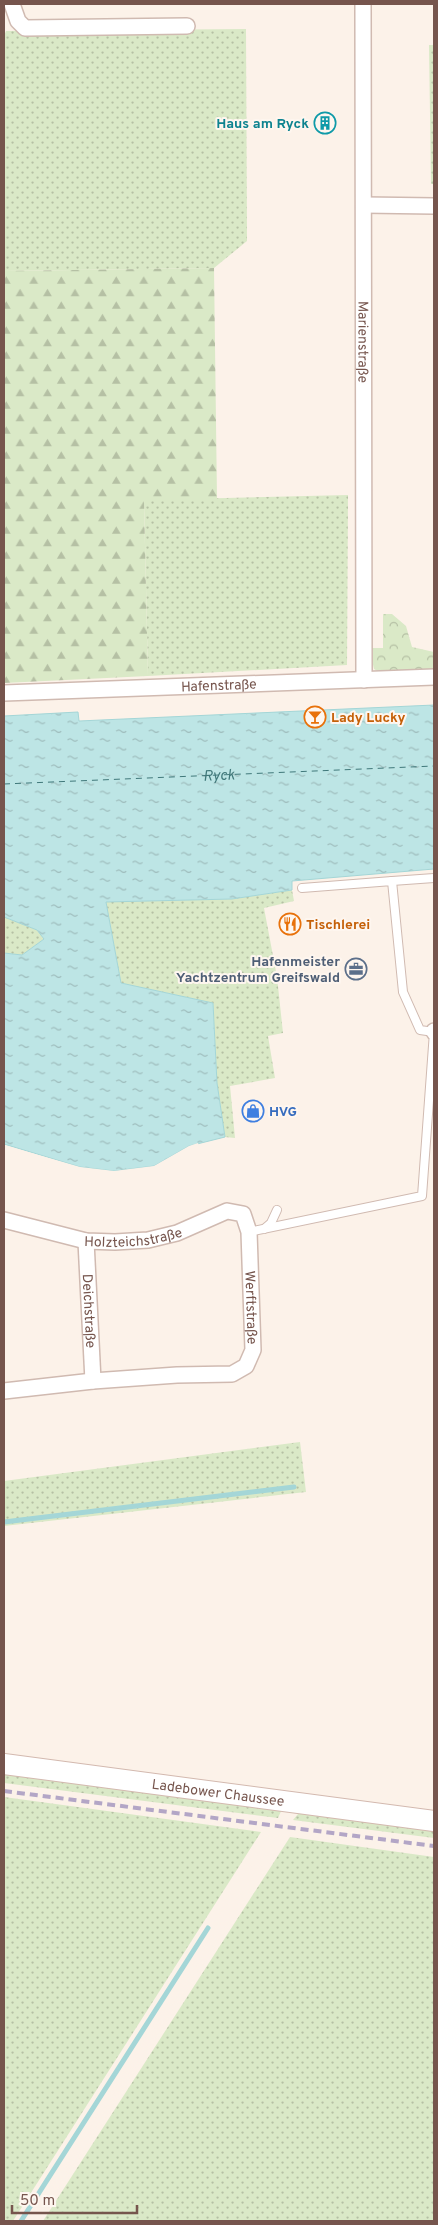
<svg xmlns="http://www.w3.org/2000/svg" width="438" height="2225" viewBox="0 0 438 2225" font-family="Overpass,sans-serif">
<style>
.grass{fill:url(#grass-dots)}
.forest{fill:url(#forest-firs)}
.park{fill:url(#park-crowns)}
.water{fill:url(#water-ripples);stroke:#a4d6d7}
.pier{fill:#fcf2e9}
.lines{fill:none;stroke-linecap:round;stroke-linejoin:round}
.stream{stroke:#a4d6d7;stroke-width:5}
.ferry{stroke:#40787a;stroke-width:1;stroke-dasharray:6 5;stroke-linecap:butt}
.lane-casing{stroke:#d0bab1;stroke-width:10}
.street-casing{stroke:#d0bab1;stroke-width:18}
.secondary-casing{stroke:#d3b9af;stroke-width:22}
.lane{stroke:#fff;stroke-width:8}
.street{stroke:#fff;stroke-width:15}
.secondary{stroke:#fff;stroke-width:20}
.rail{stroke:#b3a6c6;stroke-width:4;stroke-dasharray:8 5;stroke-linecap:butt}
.labels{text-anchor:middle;stroke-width:4;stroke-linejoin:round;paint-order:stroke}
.culture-label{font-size:14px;font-weight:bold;fill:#0d838f;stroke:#fef6ef;text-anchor:end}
.street-label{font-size:14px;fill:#76554d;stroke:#fef6ef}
.food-label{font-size:14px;font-weight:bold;fill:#c56008;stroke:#fef6ef;text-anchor:start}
.service-label{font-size:14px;font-weight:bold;fill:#4e5e75;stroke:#fef6ef;text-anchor:end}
.shop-label{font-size:14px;font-weight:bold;fill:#366cbe;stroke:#fef6ef;text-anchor:start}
.water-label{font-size:15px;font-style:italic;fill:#40787a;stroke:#fef6ef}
</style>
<defs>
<pattern id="grass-dots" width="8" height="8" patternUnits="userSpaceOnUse" patternTransform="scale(1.25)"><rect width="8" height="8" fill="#dae9c7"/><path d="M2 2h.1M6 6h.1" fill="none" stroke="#b5c0a4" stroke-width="1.8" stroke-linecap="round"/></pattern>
<pattern id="forest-firs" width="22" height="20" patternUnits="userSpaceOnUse" patternTransform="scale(1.25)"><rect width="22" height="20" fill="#dae9c7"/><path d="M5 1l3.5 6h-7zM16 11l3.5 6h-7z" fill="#b5c0a4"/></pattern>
<pattern id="park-crowns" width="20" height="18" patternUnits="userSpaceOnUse" patternTransform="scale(1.25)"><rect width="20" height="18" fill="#dae9c7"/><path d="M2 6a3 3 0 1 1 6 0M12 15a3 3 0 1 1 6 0" fill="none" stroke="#b5c0a4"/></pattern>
<pattern id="water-ripples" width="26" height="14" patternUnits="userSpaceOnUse" patternTransform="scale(1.25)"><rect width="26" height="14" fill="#bde5e5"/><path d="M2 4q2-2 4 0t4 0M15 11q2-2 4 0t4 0" fill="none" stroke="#9ebcbc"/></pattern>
</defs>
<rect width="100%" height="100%" fill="#fcf2e9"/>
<g class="grass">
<polygon points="246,29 247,241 214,268 4,271 4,36 6,31"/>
<polygon points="429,45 434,45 434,184 431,184"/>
<polygon points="348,495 347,665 148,676 144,500"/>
<polygon points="292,890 294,901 264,908 277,977 283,1033 268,1036 275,1078 230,1086 235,1138 225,1137 217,1083 213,1003 121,983 106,902 232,899"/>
<polygon points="4,917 37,930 44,939 22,955 4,953"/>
<polygon points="300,1442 306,1492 4,1526 4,1481"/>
<polygon points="4,1771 282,1809 278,1818 4,1783"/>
<polygon points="4,1797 261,1832 13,2221 4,2221"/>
<polygon points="309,1812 434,1829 434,1838 293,1820 298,1814"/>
<polygon points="290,1837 434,1857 434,2221 43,2221"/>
</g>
<polygon class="forest" points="214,268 217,499 144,501 148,676 4,683 4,271"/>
<polygon class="park" points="383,614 392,614 406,626 412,647 434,652 434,671 383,674 374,669 371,656 371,648 383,648"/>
<polygon class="water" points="434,705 434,869 292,881 292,890 232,899 106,902 121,983 213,1003 217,1083 225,1137 189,1146 154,1166 114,1171 80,1167 4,1144 4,953 22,955 44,939 37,930 4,917 4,716 78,712 79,721"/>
<polygon class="pier" points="198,1143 199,1146 190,1148 154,1168 114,1173 80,1169 4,1147 4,1145 80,1167 114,1171 154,1166 189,1146"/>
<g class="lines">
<g class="stream">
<polyline points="4,1522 294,1487"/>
<polyline points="21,2221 208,1928"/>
</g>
<path class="ferry" id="s1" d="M4 784 434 766"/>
<g class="lane-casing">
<g id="lane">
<polyline points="392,881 434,878"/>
<polyline points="264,1229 271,1223 277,1210"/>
<polyline points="249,1232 422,1196 434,1032 420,1030 403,992 392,881 302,888"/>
</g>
</g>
<g class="street-casing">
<g id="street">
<polyline points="12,4 18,21 25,28 187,26"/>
<path id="s2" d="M363 4 364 680"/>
<polyline points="364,205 434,206"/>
<path id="s3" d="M4 693 434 677"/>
<polyline points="434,1032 434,1031"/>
<path id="s4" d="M4 1220 86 1241 115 1242 148 1240 177 1233 227 1211 243 1214 249 1232 253 1350 246 1366 232 1374 177 1375 93 1381 4 1391"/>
<path id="s5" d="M86 1241 93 1381"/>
</g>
</g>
<g class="secondary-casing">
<g id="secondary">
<path id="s6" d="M4 1764 434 1821"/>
</g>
</g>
<use href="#lane" class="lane"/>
<use href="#street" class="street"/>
<use href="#secondary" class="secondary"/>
<polyline class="rail" points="4,1791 434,1846"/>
</g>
<defs>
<g id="building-ring" transform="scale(1.125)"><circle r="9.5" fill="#fef6ef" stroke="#0f9aa8" stroke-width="1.5"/><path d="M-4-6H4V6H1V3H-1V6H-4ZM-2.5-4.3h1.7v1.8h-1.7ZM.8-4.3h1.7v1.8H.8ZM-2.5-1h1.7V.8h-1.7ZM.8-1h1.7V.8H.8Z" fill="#0f9aa8"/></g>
<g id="bar-ring" transform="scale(1.125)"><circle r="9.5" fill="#fef6ef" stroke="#e8710a" stroke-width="1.5"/><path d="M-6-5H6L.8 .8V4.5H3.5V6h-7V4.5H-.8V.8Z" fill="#e8710a"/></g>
<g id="restaurant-ring" transform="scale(1.125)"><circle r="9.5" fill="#fef6ef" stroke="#e8710a" stroke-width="1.5"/><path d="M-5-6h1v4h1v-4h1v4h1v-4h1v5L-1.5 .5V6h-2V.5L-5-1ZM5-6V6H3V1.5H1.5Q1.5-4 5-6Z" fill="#e8710a"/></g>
<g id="office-ring" transform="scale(1.125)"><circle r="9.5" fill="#fef6ef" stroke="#5c6f8a" stroke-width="1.5"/><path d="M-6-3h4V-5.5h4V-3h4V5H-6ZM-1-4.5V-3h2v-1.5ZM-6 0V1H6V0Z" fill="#5c6f8a"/></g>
<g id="shop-ring" transform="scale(1.125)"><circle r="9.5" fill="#fef6ef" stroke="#3f7fe0" stroke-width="1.5"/><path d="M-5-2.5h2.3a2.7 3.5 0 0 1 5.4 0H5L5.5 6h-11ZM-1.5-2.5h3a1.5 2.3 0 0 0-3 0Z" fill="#3f7fe0"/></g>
</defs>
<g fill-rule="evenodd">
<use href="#building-ring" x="325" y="123"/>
<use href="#bar-ring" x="315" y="717"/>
<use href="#restaurant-ring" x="290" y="924"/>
<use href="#office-ring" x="356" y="969"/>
<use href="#shop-ring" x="253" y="1111"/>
</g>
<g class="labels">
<g class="culture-label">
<text x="309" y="128">Haus am Ryck</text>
</g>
<g class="street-label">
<text dy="5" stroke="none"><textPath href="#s2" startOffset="338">Marienstraße</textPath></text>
<text dy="5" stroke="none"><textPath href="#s3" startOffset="215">Hafenstraße</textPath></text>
<text dy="5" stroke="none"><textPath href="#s4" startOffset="132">Holzteichstraße</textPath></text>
<text dy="5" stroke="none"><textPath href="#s4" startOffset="342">Werftstraße</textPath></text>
<text dy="5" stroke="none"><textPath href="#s5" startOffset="70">Deichstraße</textPath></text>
<text dy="5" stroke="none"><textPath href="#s6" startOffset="216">Ladebower Chaussee</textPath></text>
</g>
<g class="food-label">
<text x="331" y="722">Lady Lucky</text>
<text x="306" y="929">Tischlerei</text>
</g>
<g class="service-label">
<text x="340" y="966">Hafenmeister<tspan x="340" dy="16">Yachtzentrum Greifswald</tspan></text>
</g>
<g class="shop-label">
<text x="269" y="1116">HVG</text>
</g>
<g class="water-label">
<text dy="5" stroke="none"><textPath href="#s1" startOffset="215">Ryck</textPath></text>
</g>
</g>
<rect width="438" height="2225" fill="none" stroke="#76554d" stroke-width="10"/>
<path d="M12 2205v8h125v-8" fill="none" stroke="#76554d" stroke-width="2.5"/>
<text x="20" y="2205" font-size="15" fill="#76554d" stroke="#fef6ef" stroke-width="4" paint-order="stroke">50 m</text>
</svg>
